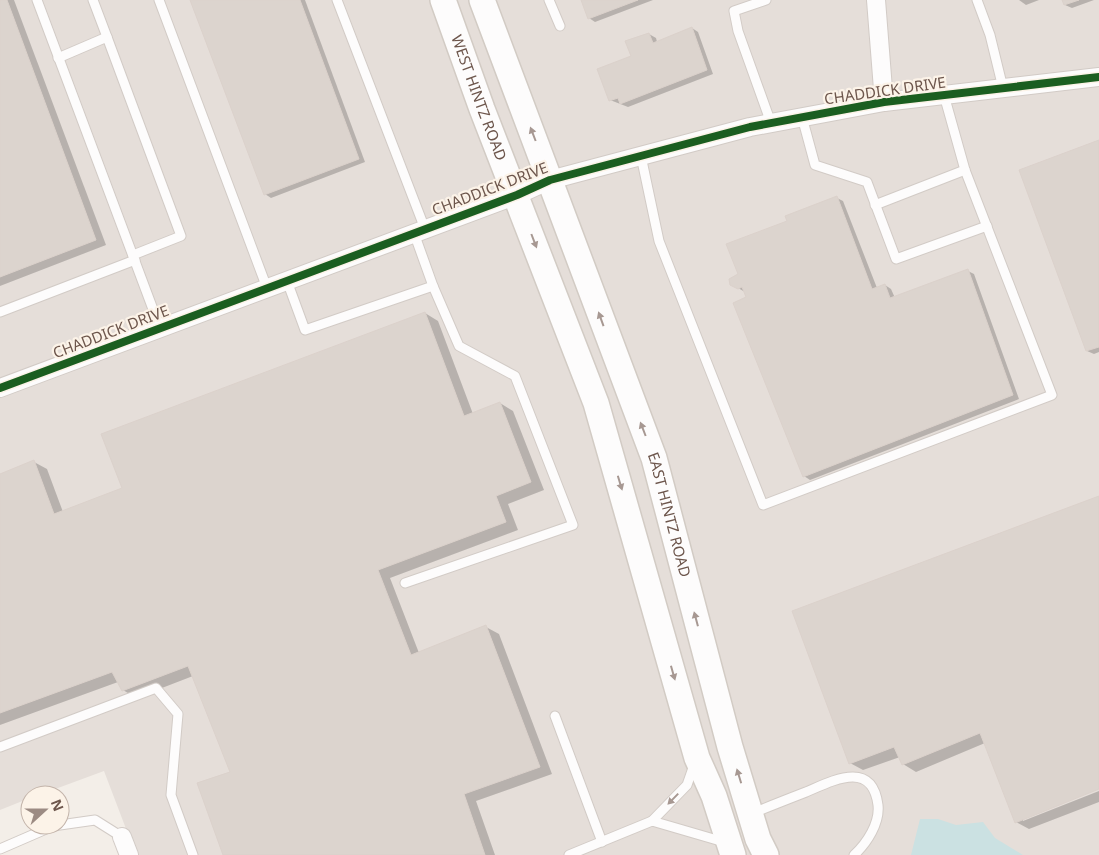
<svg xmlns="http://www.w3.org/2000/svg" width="1099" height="855" viewBox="0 0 1099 855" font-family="'Noto Sans',sans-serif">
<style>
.industrial{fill:#e5ded9}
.water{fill:#cbe1e2}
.shadow{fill:#0003}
.building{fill:#dcd4ce;stroke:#dbd1cb}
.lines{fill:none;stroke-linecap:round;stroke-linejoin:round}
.lane-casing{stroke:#d2cbc6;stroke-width:11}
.street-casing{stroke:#d2cbc6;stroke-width:20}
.secondary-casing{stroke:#d2cbc4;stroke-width:28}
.lane{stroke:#fdfcfc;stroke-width:9}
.street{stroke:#fdfcfc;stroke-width:18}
.secondary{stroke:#fdfcfc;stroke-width:25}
.cycleway-casing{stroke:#fcf3e8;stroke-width:11}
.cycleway{stroke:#1b5e20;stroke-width:8}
.oneway{fill:#a79892}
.labels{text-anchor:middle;stroke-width:4.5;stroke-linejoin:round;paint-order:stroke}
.street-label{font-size:15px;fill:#6d564c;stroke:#fcf3e8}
</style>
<rect width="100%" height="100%" fill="#f3eee8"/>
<polygon class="industrial" points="0,0 1099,0 1099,855 136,855 104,771 39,795 30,795 30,798 0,810"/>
<polygon class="water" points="920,819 938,819 956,825 983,822 995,838 1023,855 911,855"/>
<g class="shadow">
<polygon points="0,0 14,0 106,245 0,286"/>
<polygon points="191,0 305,0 365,162 271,198 265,194"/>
<polygon points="582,0 653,0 595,22 589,18"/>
<polygon points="1019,0 1039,0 1026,5"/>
<polygon points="1064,0 1094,0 1072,8 1065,5"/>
<polygon points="692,28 698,32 713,74 628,107 610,100 633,57 649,34 656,38 657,42"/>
<polygon points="1099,141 1099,352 1094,354 1087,351"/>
<polygon points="837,198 843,201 877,288 885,285 891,289 895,298 968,271 974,274 1019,399 810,480 804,476 748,298 745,292 738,288 739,275 789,221"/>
<polygon points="425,313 438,321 473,414 500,403 513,411 544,490 508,504 518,530 390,578 419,653 486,627 499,634 552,774 476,801 495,855 224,855 231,772 193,676 136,698 123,690 118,682 0,725 0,475 34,462 47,469 63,512 124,489"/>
<polygon points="1099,497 1099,788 1023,818 1023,821 1099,791 1099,802 1029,829 1016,822 985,743 916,772 903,764 900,757 863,770 850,763"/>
</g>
<g class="building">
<polygon points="0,0 7,0 96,240 0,277"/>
<polygon points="190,0 300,0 359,159 264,195"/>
<polygon points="581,0 638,0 588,19"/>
<polygon points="1062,0 1079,0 1064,5"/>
<polygon points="692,27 707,70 620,104 618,98 609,101 597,69 631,56 625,41 649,33 653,43"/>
<polygon points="1099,140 1099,347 1086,351 1019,170"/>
<polygon points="837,196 872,289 885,284 890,298 968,269 1013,395 803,477 733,303 746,297 742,287 738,289 730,285 729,279 738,274 726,244 787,221 785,216"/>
<polygon points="425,312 464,416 500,402 531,482 496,496 506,522 378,570 411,655 486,625 540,767 464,794 485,855 223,855 197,783 230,772 188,666 122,691 112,672 0,713 0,474 34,460 54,514 122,488 101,434"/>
<polygon points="1099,496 1099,789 1015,823 980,733 902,765 894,747 849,764 792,611"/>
</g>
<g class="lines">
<g class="lane-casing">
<g id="lane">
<polyline points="37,0 160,328"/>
<polyline points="93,0 107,37"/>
<polyline points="159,0 267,288"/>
<polyline points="337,0 425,229"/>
<polyline points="549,0 560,26"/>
<polyline points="766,0 734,11 738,31 771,123"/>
<polyline points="977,0 990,35 1003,88"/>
<polyline points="58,58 107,37 181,236 133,255"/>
<polyline points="802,117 815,165 867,182 896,259 987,226"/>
<polyline points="641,156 659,241 763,505 1052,395 965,170 944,95"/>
<polyline points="875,205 965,170"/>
<polyline points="287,281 305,330 433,286 414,233"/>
<polyline points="0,312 135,260"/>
<polyline points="405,583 573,525 515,376 459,346 433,286"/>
<polyline points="555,716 602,842"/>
<polyline points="0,747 156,688 178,714 171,795 193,855"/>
<polyline points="694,765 687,785 652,821 724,842"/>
<path d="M753 813C770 806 788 799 806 792 832 781 872 759 878 805 880 823 867 843 854 855"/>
<polyline points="0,849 53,826 95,820 122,837"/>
<polyline points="569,855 652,821"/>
</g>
</g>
<g class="street-casing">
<g id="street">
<polyline points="876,0 884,102"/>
<polyline points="0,388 517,195 550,180 750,127 884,102 1099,77"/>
<polyline points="122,837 129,855"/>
</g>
</g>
<g class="secondary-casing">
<g id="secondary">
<path id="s1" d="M443 0 482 109 596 403 697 758 714 796 733 855"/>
<path id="s2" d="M482 0 654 458 730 747 758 839 766 855"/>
</g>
</g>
<use href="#lane" class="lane"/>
<use href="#street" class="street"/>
<use href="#secondary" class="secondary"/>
<g class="cycleway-casing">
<polyline id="cycleway" points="0,388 517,195 550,180 750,127 884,102 1099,77"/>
</g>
<use href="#cycleway" class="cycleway"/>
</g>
<defs><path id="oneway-solid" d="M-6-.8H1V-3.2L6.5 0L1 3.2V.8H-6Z" transform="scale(1.25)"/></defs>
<g class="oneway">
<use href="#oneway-solid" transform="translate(533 134) rotate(-111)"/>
<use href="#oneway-solid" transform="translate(534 241) rotate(69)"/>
<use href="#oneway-solid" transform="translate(601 319) rotate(-110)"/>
<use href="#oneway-solid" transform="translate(643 429) rotate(-111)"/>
<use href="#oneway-solid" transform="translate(620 483) rotate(73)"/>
<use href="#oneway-solid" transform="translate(696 619) rotate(-105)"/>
<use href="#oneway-solid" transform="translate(673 673) rotate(74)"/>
<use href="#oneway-solid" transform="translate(739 776) rotate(-107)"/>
<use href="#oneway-solid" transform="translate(673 799) rotate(134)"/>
</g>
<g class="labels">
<g class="street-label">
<text transform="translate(885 91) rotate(-8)" y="5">CHADDICK DRIVE</text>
<text dy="5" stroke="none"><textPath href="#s1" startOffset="104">WEST HINTZ ROAD</textPath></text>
<text transform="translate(490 189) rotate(-21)" y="5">CHADDICK DRIVE</text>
<text transform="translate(111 332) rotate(-21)" y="5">CHADDICK DRIVE</text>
<text dy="5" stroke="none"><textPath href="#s2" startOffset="548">EAST HINTZ ROAD</textPath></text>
</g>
</g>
<g transform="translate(45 810) rotate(69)"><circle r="24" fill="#fcf3e8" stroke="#c3b4aa"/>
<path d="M0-4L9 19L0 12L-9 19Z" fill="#9c8b83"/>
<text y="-8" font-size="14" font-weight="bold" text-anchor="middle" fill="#6d564c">N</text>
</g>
</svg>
